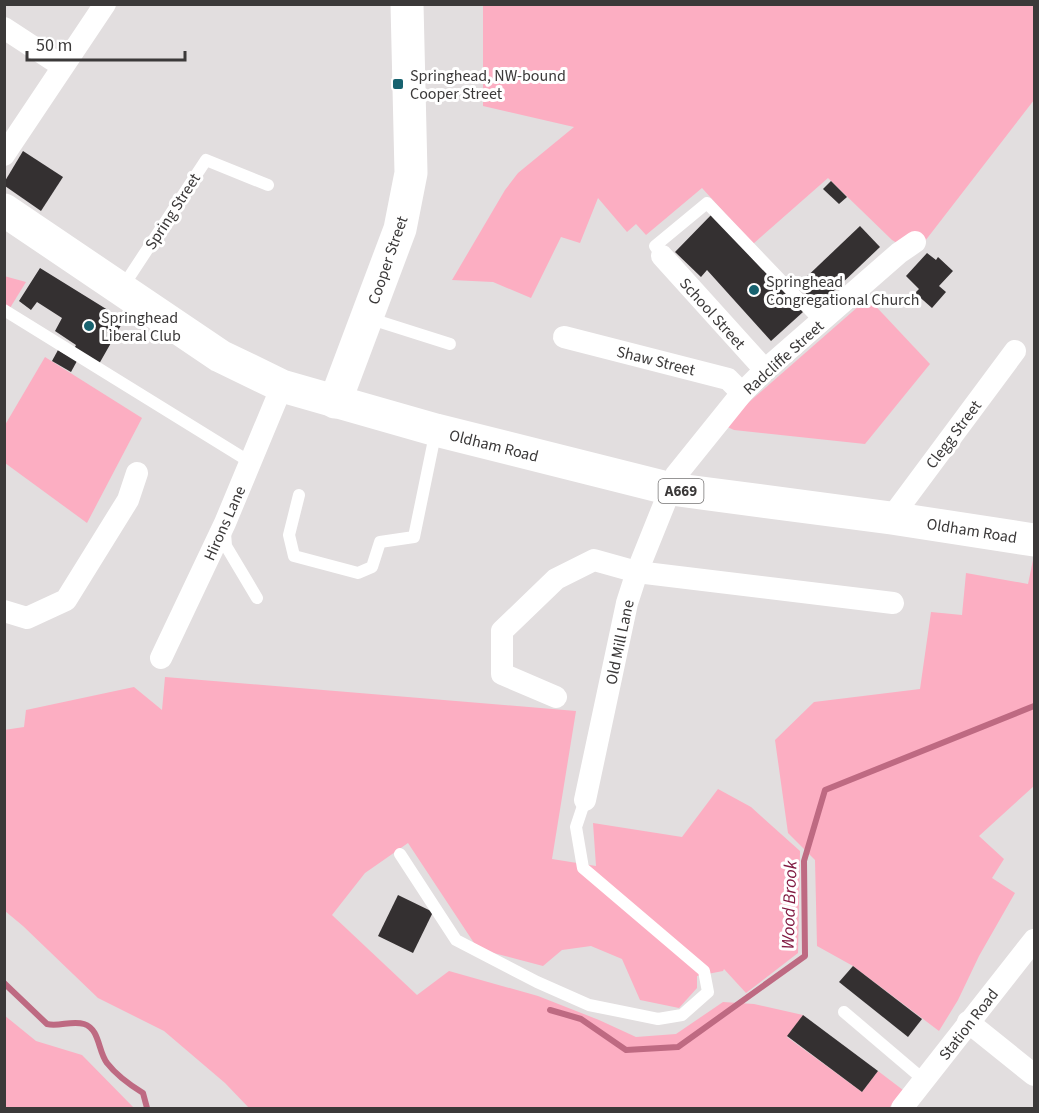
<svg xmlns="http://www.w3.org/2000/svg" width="1039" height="1113" viewBox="0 0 1039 1113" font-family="'Source Sans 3',sans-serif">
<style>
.green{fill:#fcaec2}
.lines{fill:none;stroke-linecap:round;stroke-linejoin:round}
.stream{stroke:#be6a82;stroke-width:6}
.building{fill:#343031}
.lane{stroke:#fff;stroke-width:12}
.street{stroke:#fff;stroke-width:22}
.secondary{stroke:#fff;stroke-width:33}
.primary{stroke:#fff;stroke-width:33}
.poi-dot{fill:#17626f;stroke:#fff;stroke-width:2}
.labels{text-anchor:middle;stroke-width:6;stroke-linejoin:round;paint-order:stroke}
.shield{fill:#fff;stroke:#767474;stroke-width:1.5}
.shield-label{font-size:15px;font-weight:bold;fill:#3b3939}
.poi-label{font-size:16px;fill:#3b3939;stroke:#fff;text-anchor:start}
.street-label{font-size:16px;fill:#3b3939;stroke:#fff}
.water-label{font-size:18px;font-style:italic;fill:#811a42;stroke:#fff}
</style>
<rect width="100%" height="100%" fill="#e2dedf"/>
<g class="green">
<polygon points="483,5 1034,5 1034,100 915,254 892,240 828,178 753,244 702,188 646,235 636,224 627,232 598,198 580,243 561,237 531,298 493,282 452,280 505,190 518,173 574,127 483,106"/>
<polygon points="4,276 26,282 10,308 5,304"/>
<polygon points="868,298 930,364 865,444 734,430 723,425"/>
<polygon points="45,357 142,418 87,523 5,463 5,425"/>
<polygon points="1033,560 1034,560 1034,786 979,836 1004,859 992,878 1015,893 979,956 958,1000 939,1031 853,966 817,946 815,860 788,833 775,740 814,702 920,689 931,612 962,615 966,573 1028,584"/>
<polygon points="165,677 576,711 552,859 596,866 593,823 682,837 718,789 751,807 800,851 798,953 746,993 724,969 723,971 697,976 697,988 679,1008 640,1000 622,959 591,946 562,950 543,966 478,949 408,843 365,873 332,915 417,995 449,971 538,996 599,1020 636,1037 676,1034 723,1002 754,1004 803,1015 787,1037 862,1092 878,1071 903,1090 889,1108 249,1108 225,1083 164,1031 98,998 23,926 5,911 4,730 24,727 26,710 134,687 162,710"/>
<polygon points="4,1015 36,1041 82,1055 134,1108 5,1108"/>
</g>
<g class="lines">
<g class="stream">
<path d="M4 983 47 1024C59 1027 72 1020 84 1024 100 1029 98 1052 107 1063 117 1076 130 1085 143 1093L147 1108"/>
<polyline points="550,1010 581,1019 626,1050 678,1047 805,956 804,861 825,790 1034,706"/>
</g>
</g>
<g class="building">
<polygon points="23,151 63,177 41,211 5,186 5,181"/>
<polygon points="831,181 847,197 839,204 823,189"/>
<polygon points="713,213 803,312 771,341 707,270 701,277 675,252"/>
<polygon points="860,226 880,247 818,306 798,285"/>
<polygon points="927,253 936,260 938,257 953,271 939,286 946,292 932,308 915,293 919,289 906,276"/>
<polygon points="40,268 124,320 99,364 74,349 76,345 55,331 62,318 37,302 31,310 19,301"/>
<polygon points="58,350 77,361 71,372 52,361"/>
<polygon points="398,895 433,912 413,953 378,936"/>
<polygon points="853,966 922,1019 908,1037 839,982"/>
<polygon points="803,1015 878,1071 862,1092 787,1036"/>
</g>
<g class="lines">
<g class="lane">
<polyline points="662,256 655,246 707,203 821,322"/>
<polyline points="122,288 206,160 268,185"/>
<polyline points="4,310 250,462"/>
<polyline points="368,318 450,344"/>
<polyline points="299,495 289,535 294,556 358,573 372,567 380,542 414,537 436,430"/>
<polyline points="225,533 226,546 257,598"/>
<polyline points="400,854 456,940 537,982 589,1005 658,1019 682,1015 708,992 704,971 583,868 576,827 585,800"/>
<polyline points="844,1012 924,1080"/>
</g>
<g class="street">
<polyline points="4,28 62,66"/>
<polyline points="4,155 105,4"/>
<polyline points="662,256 765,370"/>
<polyline points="564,337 728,379 742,393"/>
<polyline points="891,518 1015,351"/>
<polyline points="4,611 27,618 66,600 128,500 137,473"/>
<polyline points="161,658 225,523 282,386"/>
<polyline points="556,697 502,674 502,631 556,579 594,560 637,572 893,603"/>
<polyline points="585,800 627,603 637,572 676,475 742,393 765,370 899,253 915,242"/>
<polyline points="968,1022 1034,1075"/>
<polyline points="902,1108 1034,940"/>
</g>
<polyline class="secondary" points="335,402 400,229 411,173 407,4"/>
<polyline class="primary" points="4,210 220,356 282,386 436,430 671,489 891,518 1034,540"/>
</g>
<g class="poi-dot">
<rect x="392" y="78" width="12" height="12" rx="3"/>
<circle cx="754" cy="290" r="6"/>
<circle cx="89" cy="326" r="6"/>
</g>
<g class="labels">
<rect class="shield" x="658.5" y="479" width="45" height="24" rx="4.5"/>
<g class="shield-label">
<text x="681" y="496">A669</text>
</g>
<g class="poi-label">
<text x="410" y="81">Springhead, NW-bound<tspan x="410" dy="18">Cooper Street</tspan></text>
<text x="766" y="287">Springhead<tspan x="766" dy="18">Congregational Church</tspan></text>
<text x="101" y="323">Springhead<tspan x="101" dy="18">Liberal Club</tspan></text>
</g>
<g class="street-label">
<text transform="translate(172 211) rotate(-57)" y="6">Spring Street</text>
<text transform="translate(387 260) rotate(-71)" y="6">Cooper Street</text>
<text transform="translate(713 313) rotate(48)" y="6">School Street</text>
<text transform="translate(783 357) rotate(-42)" y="6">Radcliffe Street</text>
<text transform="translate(656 360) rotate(14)" y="6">Shaw Street</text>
<text transform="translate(953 434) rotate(-53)" y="6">Clegg Street</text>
<text transform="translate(494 445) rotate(14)" y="6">Oldham Road</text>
<text transform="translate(224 523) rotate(-66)" y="6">Hirons Lane</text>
<text transform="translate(972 530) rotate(9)" y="6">Oldham Road</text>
<text transform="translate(619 642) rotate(-78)" y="6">Old Mill Lane</text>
<text transform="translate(968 1024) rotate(-52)" y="6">Station Road</text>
</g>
<g class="water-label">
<text transform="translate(789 905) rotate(-88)" y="6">Wood Brook</text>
</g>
</g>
<rect width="1039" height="1113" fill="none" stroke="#3b3939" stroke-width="12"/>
<path d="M27 51v9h158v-9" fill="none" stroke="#3b3939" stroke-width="3"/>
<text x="36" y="51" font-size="18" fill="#3b3939" stroke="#ffffff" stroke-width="4.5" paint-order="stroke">50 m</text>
</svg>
